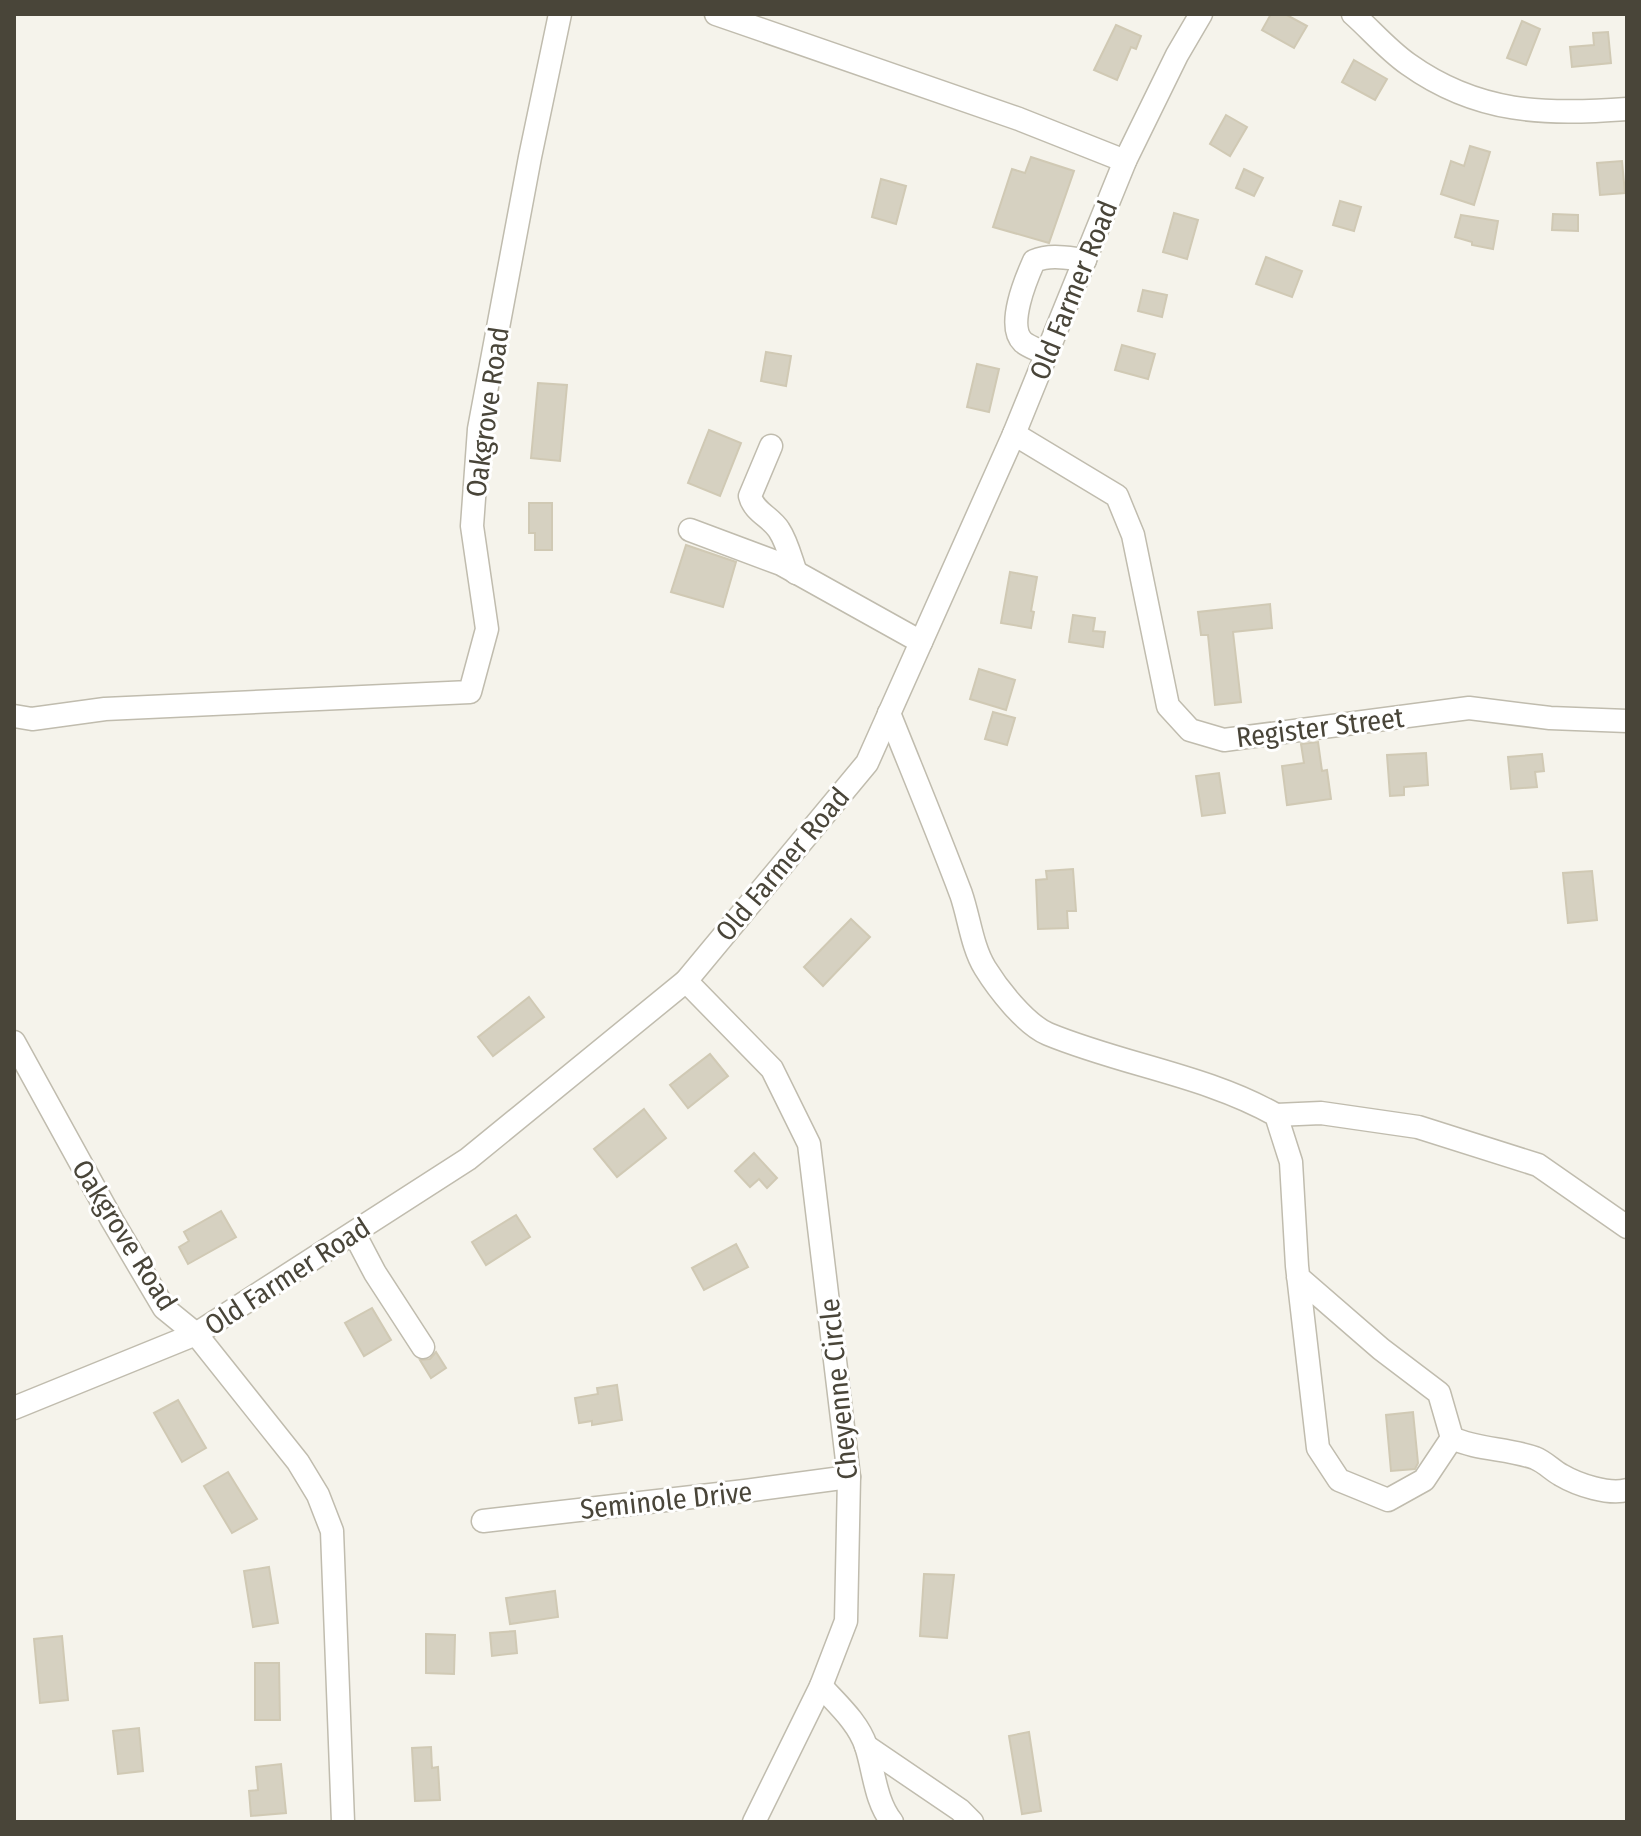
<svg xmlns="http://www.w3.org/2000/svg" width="1641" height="1836" viewBox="0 0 1641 1836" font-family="'Fira Sans Condensed',sans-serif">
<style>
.building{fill:#d6d1c1;stroke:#d0c9b4;stroke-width:2}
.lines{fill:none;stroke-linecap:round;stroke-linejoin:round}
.minor-casing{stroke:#c0bcae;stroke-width:25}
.minor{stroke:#fff;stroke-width:22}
.labels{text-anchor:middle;stroke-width:6;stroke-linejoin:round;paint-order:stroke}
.street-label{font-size:28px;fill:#494539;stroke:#fff}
</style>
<rect width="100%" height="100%" fill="#f5f3eb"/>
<g class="building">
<polygon points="1271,14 1285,14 1307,26 1294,48 1262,30"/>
<polygon points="1522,21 1540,29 1526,65 1507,58"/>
<polygon points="1116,25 1141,36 1136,49 1131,47 1117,80 1094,70"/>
<polygon points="1608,32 1611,63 1572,67 1570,47 1594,45 1593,33"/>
<polygon points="1354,60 1387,79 1375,100 1342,82"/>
<polygon points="1226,115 1247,127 1230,156 1210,144"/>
<polygon points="1470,146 1490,152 1474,205 1441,194 1451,161 1464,166"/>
<polygon points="1031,157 1074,171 1049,243 993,227 1012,169 1025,173"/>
<polygon points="1622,161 1625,193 1600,195 1597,163"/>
<polygon points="1244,169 1263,178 1254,196 1236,188"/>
<polygon points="881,179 906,186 896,224 872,217"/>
<polygon points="1340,201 1361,207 1354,231 1333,225"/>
<polygon points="1174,213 1198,220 1187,259 1163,252"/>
<polygon points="1553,214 1578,215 1578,231 1552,230"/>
<polygon points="1461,215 1498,221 1493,249 1472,245 1472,242 1455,237"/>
<polygon points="1266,257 1302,271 1292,297 1256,284"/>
<polygon points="1143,290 1167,295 1162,317 1138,311"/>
<polygon points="1122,345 1155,354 1148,379 1115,370"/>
<polygon points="766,352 791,356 786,386 761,381"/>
<polygon points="977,364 999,369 989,412 967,407"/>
<polygon points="538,383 567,385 560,461 531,458"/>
<polygon points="709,430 741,443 720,496 688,483"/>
<polygon points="529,503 552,503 552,550 535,550 535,533 529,533"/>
<polygon points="686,545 736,562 723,607 671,592"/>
<polygon points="1010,572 1037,577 1031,611 1034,612 1031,628 1001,623"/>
<polygon points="1270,604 1272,628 1233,632 1241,702 1215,705 1208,635 1201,635 1198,612"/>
<polygon points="1073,615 1095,618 1093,631 1105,632 1103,647 1069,642"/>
<polygon points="979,669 1015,680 1006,710 970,699"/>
<polygon points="993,712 1015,718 1007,745 985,739"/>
<polygon points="1318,742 1322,771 1327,770 1331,799 1287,805 1282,766 1304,763 1301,744"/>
<polygon points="1426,753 1428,785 1404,787 1404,795 1390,796 1387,755"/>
<polygon points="1542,754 1544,771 1535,772 1537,787 1511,789 1508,757"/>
<polygon points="1219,773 1225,813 1202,816 1196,776"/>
<polygon points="1073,869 1076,911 1067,911 1068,928 1038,929 1036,880 1047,879 1046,871"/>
<polygon points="1592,871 1597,920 1568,923 1563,873"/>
<polygon points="851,919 870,937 823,986 804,967"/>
<polygon points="529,997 544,1017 493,1056 478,1037"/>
<polygon points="710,1054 728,1076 688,1108 670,1085"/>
<polygon points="644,1109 666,1138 617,1177 594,1149"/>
<polygon points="754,1153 777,1178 767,1188 759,1179 750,1187 735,1171"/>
<polygon points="221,1211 236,1237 188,1264 179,1247 189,1241 184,1232"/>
<polygon points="516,1215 530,1237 486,1265 472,1242"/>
<polygon points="736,1244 748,1267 704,1290 692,1268"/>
<polygon points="372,1308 391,1340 364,1356 345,1323"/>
<polygon points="436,1352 446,1368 431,1378 420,1360 430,1359"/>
<polygon points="617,1385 622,1420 592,1425 592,1421 579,1423 575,1398 598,1394 597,1388"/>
<polygon points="178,1400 206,1448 182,1462 154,1413"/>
<polygon points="1413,1412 1418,1463 1415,1469 1391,1471 1386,1415"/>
<polygon points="228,1472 257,1519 232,1533 204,1486"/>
<polygon points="269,1567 278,1623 253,1627 244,1571"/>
<polygon points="924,1574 954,1575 947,1638 920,1636"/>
<polygon points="555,1591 558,1617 510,1624 506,1598"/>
<polygon points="515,1631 517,1653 492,1656 490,1633"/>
<polygon points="426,1634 455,1635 454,1674 426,1673"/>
<polygon points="62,1636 68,1700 40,1703 34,1639"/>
<polygon points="255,1663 279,1663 280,1720 255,1720"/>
<polygon points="139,1728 143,1771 118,1774 113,1731"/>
<polygon points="1029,1732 1041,1811 1022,1814 1009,1736"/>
<polygon points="431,1747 432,1768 438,1767 440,1800 415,1801 412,1748"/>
<polygon points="281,1764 286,1813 251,1816 249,1791 258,1790 256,1767"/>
</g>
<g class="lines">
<g class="minor-casing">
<g id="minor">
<polyline points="716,14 1019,119 1125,161"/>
<path d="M1353 14C1371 30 1388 50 1408 64 1478 114 1545 115 1627 109"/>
<path d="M1046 354C1039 350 1029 347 1023 342 1006 326 1026 279 1034 261 1051 254 1067 258 1085 260"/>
<polyline points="1014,434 1117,496 1133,535 1168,706 1190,730 1224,740 1469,708 1550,718 1627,721"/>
<path d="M771 446 750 496C754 512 771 517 779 530 787 542 791 559 796 573"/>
<polyline points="690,530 781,564 921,642"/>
<path d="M889 713C913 773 938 833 961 894 969 917 972 947 985 968 998 989 1025 1024 1048 1034 1123 1065 1205 1075 1276 1115L1291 1162 1297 1266 1318 1448 1339 1480 1388 1500 1424 1480 1452 1438 1439 1393 1381 1349 1298 1277"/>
<polyline points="14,716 32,719 105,709 470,692 487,629 472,526 479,429 530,157 560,14"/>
<polyline points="686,981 772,1069 809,1144 849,1477 846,1621 821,1686 754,1822"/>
<polyline points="14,1042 112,1220 164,1308 196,1334 298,1462 318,1495 332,1531 343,1822"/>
<polyline points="1276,1115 1321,1113 1418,1127 1538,1165 1627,1227"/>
<polyline points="354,1233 375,1273 423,1347"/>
<polyline points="14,1408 196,1334 468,1159 686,981 867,763 1014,434 1125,161 1177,55 1201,14"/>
<path d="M1452 1438C1478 1450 1507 1448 1535 1458 1545 1462 1552 1470 1561 1475 1578 1485 1609 1495 1627 1490"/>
<polyline points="483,1521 745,1491 849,1477"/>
<path d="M821 1686C837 1704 858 1722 866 1746 874 1770 875 1801 892 1822"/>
<polyline points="866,1746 960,1810 972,1822"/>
</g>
</g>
<use href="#minor" class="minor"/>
</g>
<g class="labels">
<g class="street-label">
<text transform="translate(1073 290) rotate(-68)" y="10">Old Farmer Road</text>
<text transform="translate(487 412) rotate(-82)" y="10">Oakgrove Road</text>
<text transform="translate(1320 727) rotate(-7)" y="10">Register Street</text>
<text transform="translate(782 864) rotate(-50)" y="10">Old Farmer Road</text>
<text transform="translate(125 1235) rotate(58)" y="10">Oakgrove Road</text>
<text transform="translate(287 1276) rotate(-33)" y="10">Old Farmer Road</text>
<text transform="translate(838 1389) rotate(-96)" y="10">Cheyenne Circle</text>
<text transform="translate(666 1500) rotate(-6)" y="10">Seminole Drive</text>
</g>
</g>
<rect width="1641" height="1836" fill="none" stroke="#494539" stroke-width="32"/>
</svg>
